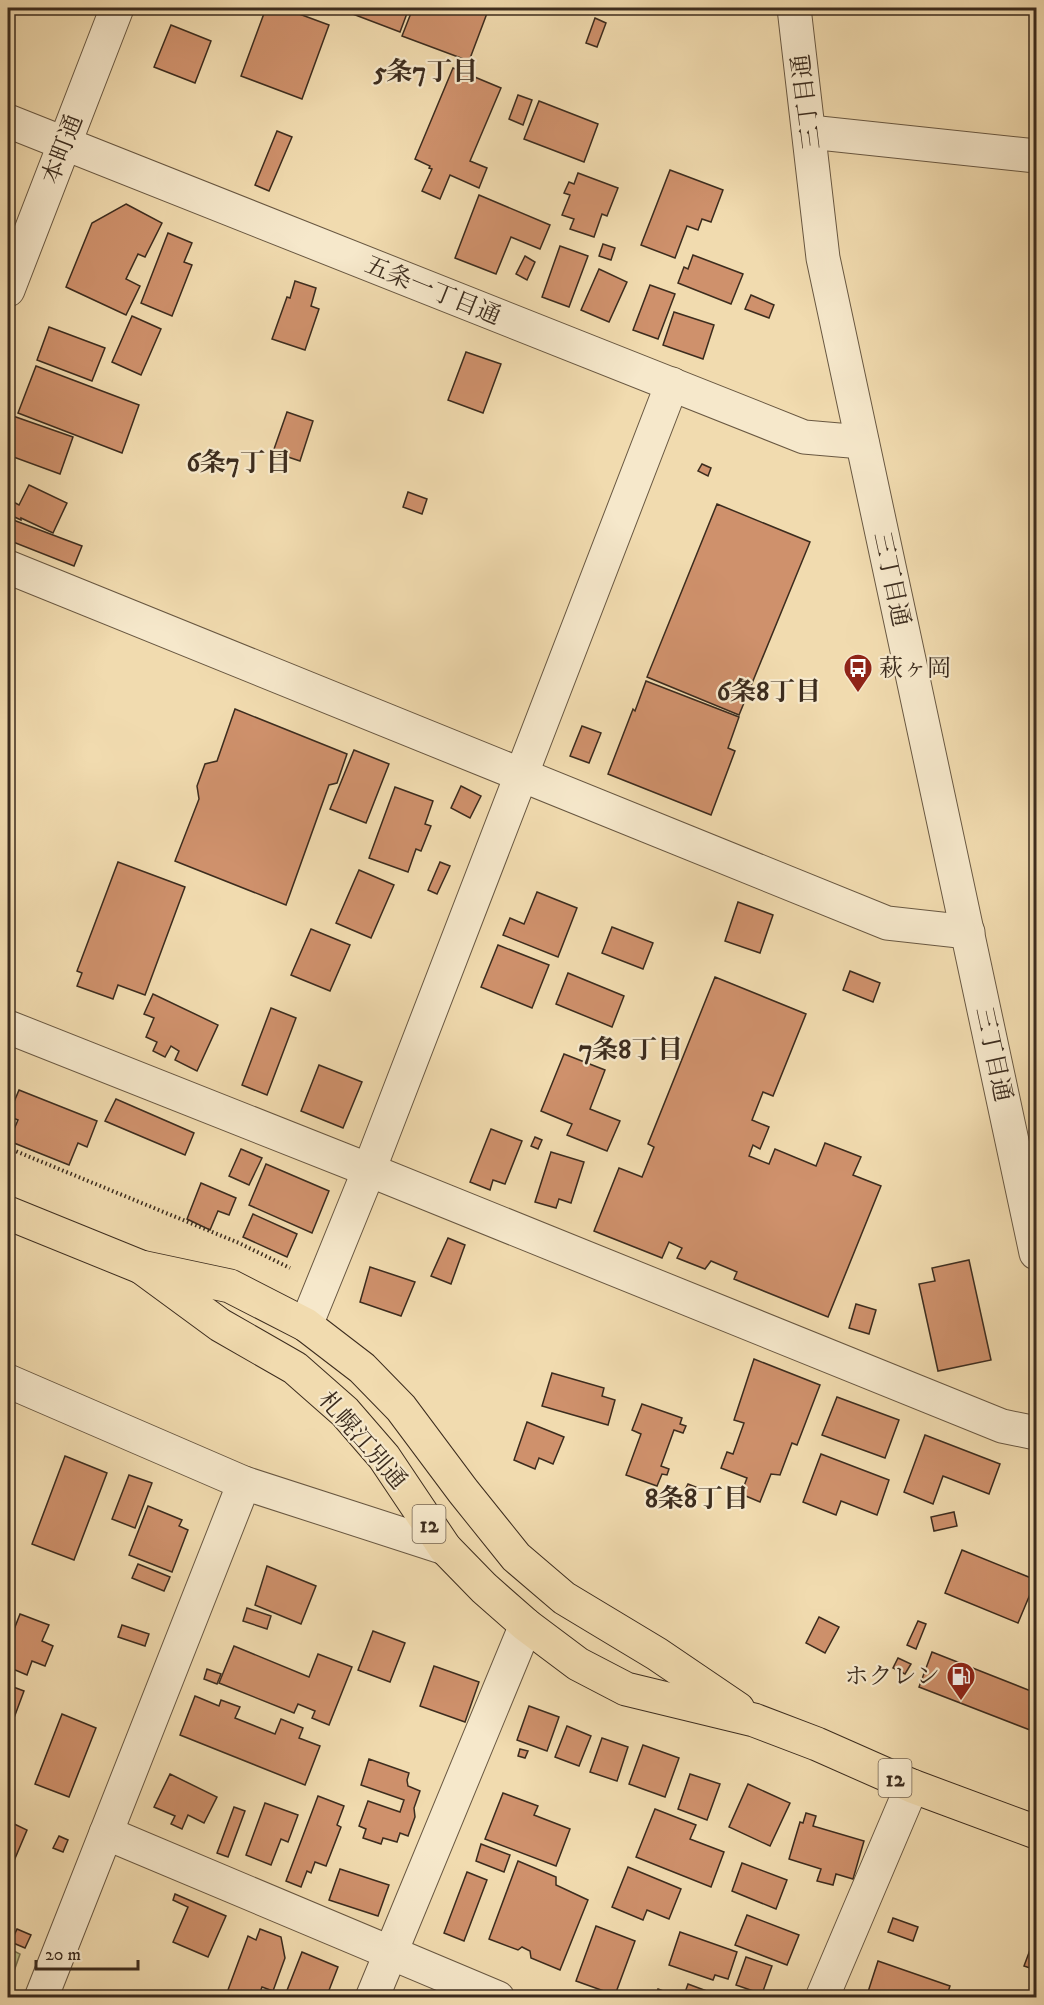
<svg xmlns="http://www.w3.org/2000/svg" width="1044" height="2005" viewBox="0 0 1044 2005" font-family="'IM FELL DW Pica','Noto Serif JP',serif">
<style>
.green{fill:#bdbf88;stroke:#7c7653;stroke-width:1.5}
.building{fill:#cf916c;stroke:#3c2c1e;stroke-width:1.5}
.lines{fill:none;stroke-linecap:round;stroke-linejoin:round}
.minor-casing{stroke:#695842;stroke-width:35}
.tertiary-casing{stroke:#695842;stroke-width:35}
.trunk-casing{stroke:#3c2c1e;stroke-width:35}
.path{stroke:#3c2c1e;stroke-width:4;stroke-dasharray:1.5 3;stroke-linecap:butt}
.minor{stroke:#f6e8cb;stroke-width:33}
.tertiary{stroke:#f6e8cb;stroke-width:33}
.trunk{stroke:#f1dbaf;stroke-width:33}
.labels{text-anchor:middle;stroke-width:4.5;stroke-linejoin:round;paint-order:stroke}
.shield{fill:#f6e8cb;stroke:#746452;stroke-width:1.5}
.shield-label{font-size:22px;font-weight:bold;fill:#3c2c1e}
.street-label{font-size:24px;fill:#3c2c1e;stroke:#f6e8cb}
.poi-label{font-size:24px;fill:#3c2c1e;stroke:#f6e8cb;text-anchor:start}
.neighbourhood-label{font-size:26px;font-weight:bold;fill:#3c2c1e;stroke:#f6e8cb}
</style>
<rect width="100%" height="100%" fill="#f1dbaf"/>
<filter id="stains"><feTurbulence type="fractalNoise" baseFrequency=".00333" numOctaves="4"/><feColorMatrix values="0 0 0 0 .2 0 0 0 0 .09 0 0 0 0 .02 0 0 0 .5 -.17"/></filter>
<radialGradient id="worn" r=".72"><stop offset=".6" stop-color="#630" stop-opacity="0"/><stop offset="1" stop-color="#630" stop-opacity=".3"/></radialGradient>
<polygon class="green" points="8,1948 20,1954 8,1988"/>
<g class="building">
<polygon points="266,8 283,8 329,25 302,99 241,76"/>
<polygon points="337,8 409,8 400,32"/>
<polygon points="413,8 489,8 469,61 402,36"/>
<polygon points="595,18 606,23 597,47 586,43"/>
<polygon points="171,25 211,41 195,83 154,67"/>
<polygon points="453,68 501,88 470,161 487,168 479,188 450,175 440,199 422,191 432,169 429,168 430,166 415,159"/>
<polygon points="518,95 532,100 523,125 509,119"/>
<polygon points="539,101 598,124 584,162 524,139"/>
<polygon points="277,131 292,137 269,191 255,185"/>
<polygon points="670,170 723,190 711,222 702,219 698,230 687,226 675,258 641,245"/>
<polygon points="578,173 618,188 607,216 602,214 594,237 570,229 574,219 562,215 570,195 564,193 569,182 574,184"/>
<polygon points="479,195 550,225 540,249 511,237 496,274 455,258"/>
<polygon points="126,204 162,223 145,257 138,254 126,279 140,286 126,315 66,287 92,223"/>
<polygon points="168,233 192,243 184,262 192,265 172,316 141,303"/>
<polygon points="603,244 615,248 611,260 599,256"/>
<polygon points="560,246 588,256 569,307 542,297"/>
<polygon points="693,255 743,274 731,304 678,283 684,267 688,269"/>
<polygon points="525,256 535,262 527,280 516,274"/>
<polygon points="599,269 627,282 609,322 581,310"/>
<polygon points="295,281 316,288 311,306 319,309 305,350 272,339 287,297 290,298"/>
<polygon points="650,285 675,294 658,339 633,330"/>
<polygon points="751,295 774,305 769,318 745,309"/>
<polygon points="674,312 714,325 703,359 663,345"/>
<polygon points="132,316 161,329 141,375 112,362"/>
<polygon points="49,327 105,348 92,381 37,360"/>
<polygon points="466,352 501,364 483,413 448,400"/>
<polygon points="36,366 139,405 122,453 18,413"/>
<polygon points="287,412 313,421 300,461 273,452"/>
<polygon points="13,416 73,437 60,474 8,455 8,431"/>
<polygon points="702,464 711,468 708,476 698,471"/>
<polygon points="29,485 67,503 53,533 21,518 21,520 8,514 8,499 19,505"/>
<polygon points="408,492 427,499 422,514 403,507"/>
<polygon points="717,504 810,542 739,715 647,677"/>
<polygon points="8,518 82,546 74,566 8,540"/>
<polygon points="646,681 739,717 728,748 735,751 711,815 608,774 633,709 635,711"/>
<polygon points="235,709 347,754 337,783 329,785 286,905 175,861 199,799 197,786 205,764 217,761"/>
<polygon points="582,726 601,733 589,763 570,756"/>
<polygon points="354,750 389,764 366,823 330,809"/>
<polygon points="461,786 481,796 470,818 451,808"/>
<polygon points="395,787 433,801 425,824 431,826 421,851 416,849 408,872 369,858"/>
<polygon points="118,862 185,887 145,995 118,985 113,999 77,986 82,973 77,971"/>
<polygon points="440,862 450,866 437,894 428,890"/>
<polygon points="359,870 394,885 371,938 336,923"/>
<polygon points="537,892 577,908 558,957 503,935 510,918 524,924"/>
<polygon points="738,902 773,915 760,953 725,941"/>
<polygon points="612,927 653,943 643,969 602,953"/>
<polygon points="311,929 350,945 330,991 291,975"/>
<polygon points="498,945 549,965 532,1008 481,987"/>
<polygon points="850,971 880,983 873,1002 843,990"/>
<polygon points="568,973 624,996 612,1027 556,1004"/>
<polygon points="715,977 806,1014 773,1096 763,1092 752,1120 769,1127 760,1149 753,1145 749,1156 769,1164 775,1149 816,1166 825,1143 861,1157 853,1175 881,1186 828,1317 734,1279 737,1272 711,1261 705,1269 677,1258 682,1248 669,1242 662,1258 594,1231 619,1168 642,1177 654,1147 648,1144"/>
<polygon points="153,994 218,1025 197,1071 175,1060 179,1051 171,1046 165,1057 153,1051 157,1042 146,1037 154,1018 144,1014"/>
<polygon points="271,1008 296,1018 267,1095 242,1085"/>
<polygon points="564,1054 605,1070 590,1109 620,1121 607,1151 567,1135 572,1124 541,1111"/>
<polygon points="319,1065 362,1082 343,1128 301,1111"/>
<polygon points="19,1090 97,1121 87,1147 78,1143 69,1165 9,1141 18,1120 8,1116"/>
<polygon points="116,1099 194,1133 185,1155 105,1121"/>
<polygon points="491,1129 522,1141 505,1184 493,1180 490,1190 470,1182"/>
<polygon points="535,1137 542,1140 538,1149 531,1146"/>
<polygon points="241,1149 262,1158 249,1185 229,1176"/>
<polygon points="551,1152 584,1162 571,1203 559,1199 556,1208 535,1202"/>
<polygon points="266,1164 329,1191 312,1233 249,1205"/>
<polygon points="201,1183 236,1198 229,1215 218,1211 210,1230 187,1219"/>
<polygon points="253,1214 297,1234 287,1257 243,1237"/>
<polygon points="448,1238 465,1245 451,1284 431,1276"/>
<polygon points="969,1260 991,1360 938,1371 919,1284 935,1281 932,1268"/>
<polygon points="370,1267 415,1282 401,1316 360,1302"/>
<polygon points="856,1304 876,1310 869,1334 849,1328"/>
<polygon points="754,1359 820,1385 797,1445 792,1443 780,1475 771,1474 760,1502 741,1494 747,1478 721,1468 727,1452 733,1454 744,1423 734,1420"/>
<polygon points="552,1373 604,1388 602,1396 615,1400 608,1425 542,1406"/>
<polygon points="837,1397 899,1420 885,1458 822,1435"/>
<polygon points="642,1404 682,1418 680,1424 686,1426 683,1433 674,1430 661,1466 669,1469 667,1475 662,1474 657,1486 626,1475 641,1434 632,1430"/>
<polygon points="527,1422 564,1437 553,1464 539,1458 535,1469 514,1460"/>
<polygon points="925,1435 1000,1464 989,1494 943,1476 933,1504 904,1492"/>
<polygon points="821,1454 889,1480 877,1515 841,1501 836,1515 803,1502"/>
<polygon points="65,1456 107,1473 74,1560 32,1544"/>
<polygon points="129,1475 152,1483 135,1528 112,1519"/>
<polygon points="688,1484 698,1488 696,1494 685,1490"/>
<polygon points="148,1506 182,1520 179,1526 188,1530 172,1572 129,1555"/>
<polygon points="954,1512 957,1526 934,1531 931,1517"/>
<polygon points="962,1550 1036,1580 1018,1623 945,1593"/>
<polygon points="138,1564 170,1577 164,1591 132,1578"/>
<polygon points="267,1566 316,1586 301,1624 255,1605"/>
<polygon points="247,1608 271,1616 267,1629 243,1621"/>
<polygon points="20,1614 49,1625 42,1641 53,1646 45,1666 32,1661 27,1675 8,1667 8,1645"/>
<polygon points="819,1617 839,1627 825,1653 806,1643"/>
<polygon points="918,1621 926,1624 916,1649 907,1645"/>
<polygon points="122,1625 149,1634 145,1646 118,1637"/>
<polygon points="373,1631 405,1643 390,1682 358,1670"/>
<polygon points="234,1646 309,1677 318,1654 352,1667 329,1725 312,1718 315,1711 298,1704 294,1713 219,1683"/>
<polygon points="932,1652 1036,1693 1036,1714 1030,1730 919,1687"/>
<polygon points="898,1658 911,1664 905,1674 893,1668"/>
<polygon points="434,1666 479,1682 465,1722 420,1706"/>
<polygon points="207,1669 221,1674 217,1684 204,1679"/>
<polygon points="8,1685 24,1691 8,1734"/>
<polygon points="195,1696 219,1706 221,1700 240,1707 235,1718 275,1734 281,1719 303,1728 299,1738 320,1746 305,1785 180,1735"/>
<polygon points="529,1706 559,1717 547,1751 517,1740"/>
<polygon points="62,1714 96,1728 69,1797 35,1784"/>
<polygon points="567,1726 591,1736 579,1766 555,1757"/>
<polygon points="602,1738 628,1747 617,1781 590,1772"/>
<polygon points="643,1745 679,1758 665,1797 629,1784"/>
<polygon points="520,1749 528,1751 525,1758 518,1756"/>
<polygon points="369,1759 409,1773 407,1780 408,1786 420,1791 414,1808 415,1817 408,1836 400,1833 397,1842 383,1838 381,1844 363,1838 366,1829 359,1826 368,1801 400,1812 404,1800 361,1785"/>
<polygon points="170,1774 217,1797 204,1823 188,1815 182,1829 171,1824 175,1816 154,1807"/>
<polygon points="690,1774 720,1784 707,1820 678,1809"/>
<polygon points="748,1784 790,1803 770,1846 729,1827"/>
<polygon points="503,1793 538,1806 534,1815 570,1829 556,1866 485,1839"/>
<polygon points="318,1796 344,1806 337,1825 341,1827 326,1866 315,1862 311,1873 307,1871 301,1887 286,1881"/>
<polygon points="265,1803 298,1815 288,1842 281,1839 271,1865 246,1855"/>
<polygon points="234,1807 245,1811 228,1857 217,1853"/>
<polygon points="655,1809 696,1825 690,1839 724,1852 711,1887 636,1857"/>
<polygon points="806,1813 816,1816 813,1826 864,1841 853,1879 836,1874 833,1885 817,1881 821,1869 789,1859 800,1822 803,1823"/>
<polygon points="8,1821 27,1830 8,1875"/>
<polygon points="59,1836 68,1840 63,1852 53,1848"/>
<polygon points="481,1844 510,1855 504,1872 476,1861"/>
<polygon points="518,1861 556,1877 556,1885 588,1900 560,1970 531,1958 530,1951 522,1947 518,1950 489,1939"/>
<polygon points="742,1863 787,1880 776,1909 732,1891"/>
<polygon points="628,1867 681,1889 669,1919 647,1910 643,1920 612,1907"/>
<polygon points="340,1869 389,1885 378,1916 329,1900"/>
<polygon points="467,1872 487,1880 464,1941 444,1933"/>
<polygon points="175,1894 226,1916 208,1957 173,1942 188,1907 173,1900"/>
<polygon points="747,1915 799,1935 787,1965 735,1945"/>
<polygon points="893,1918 918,1927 913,1941 888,1932"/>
<polygon points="596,1926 635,1941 615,1995 576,1981"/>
<polygon points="17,1929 31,1935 25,1948 11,1942"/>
<polygon points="260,1929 281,1937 285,1958 273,1991 262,1987 258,1998 225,1998 248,1936 256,1940"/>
<polygon points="680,1932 737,1952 728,1979 715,1975 713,1980 669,1965"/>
<polygon points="1036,1934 1036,1970 1024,1966"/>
<polygon points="302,1952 338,1967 326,1998 284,1998"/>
<polygon points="746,1957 772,1966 762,1994 736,1985"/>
<polygon points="878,1961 950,1986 946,1998 866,1998"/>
<polygon points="688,1984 720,1996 719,1998 683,1998"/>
<polygon points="658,1989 681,1998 655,1998"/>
<polygon points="737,1992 750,1998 735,1998"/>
</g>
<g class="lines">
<g class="minor-casing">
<g id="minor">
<polyline points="810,132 1036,156"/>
<polyline points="8,567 887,923 968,932"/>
<polyline points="8,1027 369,1170 1002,1426 1036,1433"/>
<polyline points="306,1325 369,1170 672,384"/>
<polyline points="8,1381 244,1483 445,1548"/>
<polyline points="106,1833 498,1998"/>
<polyline points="41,1998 244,1483"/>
<polyline points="372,1998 526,1625"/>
<polyline points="822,1998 912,1786"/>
</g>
</g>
<g class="tertiary-casing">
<g id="tertiary">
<polyline points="794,8 823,258 1036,1253"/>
<polyline points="8,121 804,437 862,442"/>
<polyline points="8,290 117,8"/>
</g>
</g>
<g class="trunk-casing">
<g id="trunk">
<polyline points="8,1213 141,1267 230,1286 306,1325 362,1368 401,1408 463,1491 516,1557 564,1598 657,1654 738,1709"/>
<polyline points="141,1267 220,1325 295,1368 345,1412 384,1457 445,1548 484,1588 526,1625 578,1664 626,1689 754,1720 817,1744 912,1786 1036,1832"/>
</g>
</g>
<polyline class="path" points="8,1148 239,1243 290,1268"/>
<use href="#minor" class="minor"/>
<use href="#tertiary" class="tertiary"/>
<use href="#trunk" class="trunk"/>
</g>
<defs>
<g id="bus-pin" transform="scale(1.5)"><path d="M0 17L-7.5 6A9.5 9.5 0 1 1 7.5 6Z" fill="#8f2418" stroke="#f6e8cb"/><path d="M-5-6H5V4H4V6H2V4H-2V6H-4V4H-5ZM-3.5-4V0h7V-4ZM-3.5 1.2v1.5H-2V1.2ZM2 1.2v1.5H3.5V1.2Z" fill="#fff"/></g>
<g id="fuel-pin" transform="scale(1.5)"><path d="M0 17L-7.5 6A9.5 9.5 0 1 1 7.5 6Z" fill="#8f2418" stroke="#f6e8cb"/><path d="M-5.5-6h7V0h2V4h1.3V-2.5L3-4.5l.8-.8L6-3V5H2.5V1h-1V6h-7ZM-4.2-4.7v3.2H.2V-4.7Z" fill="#fff"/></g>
</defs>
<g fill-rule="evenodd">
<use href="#bus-pin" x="858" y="668"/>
<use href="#fuel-pin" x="961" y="1676"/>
</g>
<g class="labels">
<g class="shield">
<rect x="412.5" y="1505" width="33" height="38" rx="4.5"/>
<rect x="878.5" y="1759" width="33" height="38" rx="4.5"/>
</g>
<g class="shield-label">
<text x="429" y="1532">12</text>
<text x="895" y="1786">12</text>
</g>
<g class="street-label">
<text transform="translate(806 102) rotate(-97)" y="8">三丁目通</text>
<text transform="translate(62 149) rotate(-69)" y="8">本町通</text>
<text transform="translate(433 290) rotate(22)" y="8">五条一丁目通</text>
<text transform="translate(892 579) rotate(78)" y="8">三丁目通</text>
<text transform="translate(994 1054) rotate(78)" y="8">三丁目通</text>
<text transform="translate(363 1440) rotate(49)" y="8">札幌江別通</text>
</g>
<g class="poi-label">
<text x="879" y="676">萩ヶ岡</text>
<text x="940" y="1684" text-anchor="end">ホクレン</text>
</g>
<g class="neighbourhood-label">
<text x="426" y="80">5条7丁目</text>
<text x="239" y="471">6条7丁目</text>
<text x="769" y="700">6条8丁目</text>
<text x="631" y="1058">7条8丁目</text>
<text x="697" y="1507">8条8丁目</text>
</g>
</g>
<rect width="1044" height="2005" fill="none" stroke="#f1dbaf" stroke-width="30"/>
<rect x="9" y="9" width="1026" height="1987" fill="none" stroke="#3c2c1e" stroke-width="3"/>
<rect x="15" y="15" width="1014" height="1975" fill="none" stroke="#3c2c1e" stroke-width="1.5"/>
<path d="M36 1960v9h102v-9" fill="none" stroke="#3c2c1e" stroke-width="3"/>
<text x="45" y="1960" font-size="18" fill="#3c2c1e" stroke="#f6e8cb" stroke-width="4.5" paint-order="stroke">20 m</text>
<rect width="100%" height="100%" filter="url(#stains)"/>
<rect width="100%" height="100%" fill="url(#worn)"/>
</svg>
